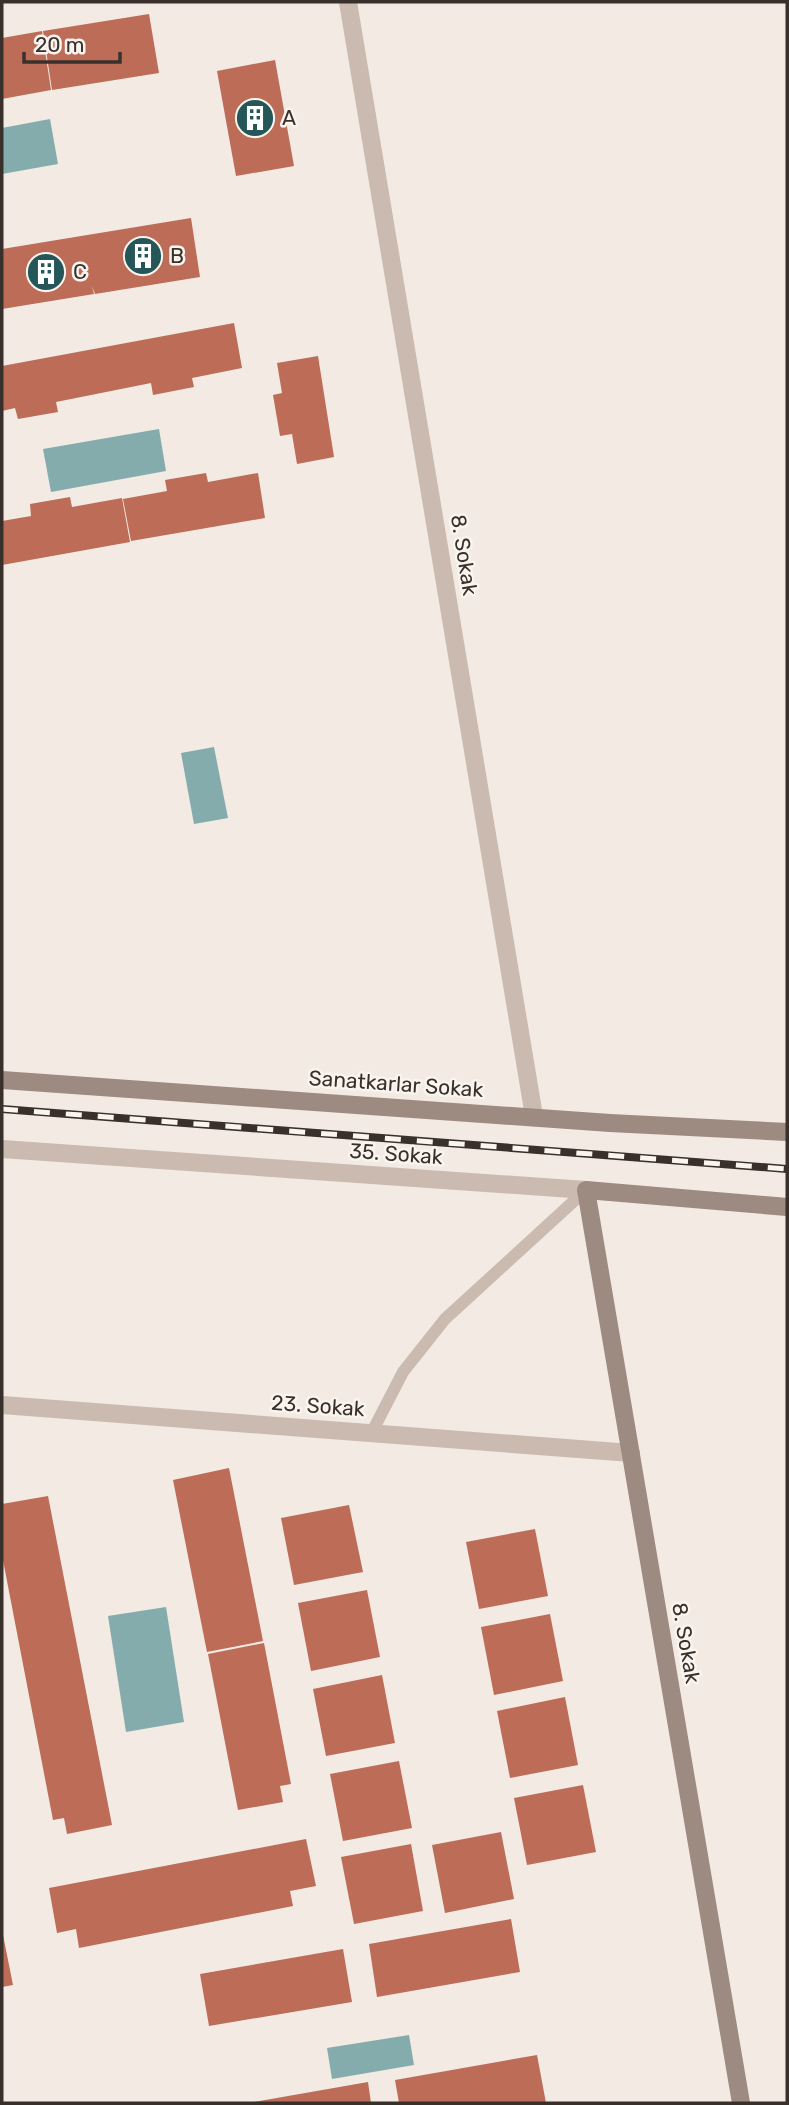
<svg xmlns="http://www.w3.org/2000/svg" width="789" height="2105" viewBox="0 0 789 2105" font-family="Rubik,sans-serif">
<style>
.water{fill:#84acad}
.building{fill:#bc6c57}
.lines{fill:none;stroke-linecap:round;stroke-linejoin:round}
.lane{stroke:#cabaaf;stroke-width:12}
.street{stroke:#cabaaf;stroke-width:18}
.secondary{stroke:#9d8a80;stroke-width:18}
.rail-casing{stroke:#39302c;stroke-width:8}
.rail{stroke:#faf4ef;stroke-width:5;stroke-dasharray:16;stroke-linecap:butt}
.labels{text-anchor:middle;stroke-width:5;stroke-linejoin:round;paint-order:stroke}
.poi-label{font-size:21px;fill:#39302c;stroke:#faf4ef;text-anchor:start}
.street-label{font-size:21px;fill:#39302c;stroke:#faf4ef}
</style>
<rect width="100%" height="100%" fill="#f2eae3"/>
<g class="water">
<polygon points="50,119 58,164 2,174 2,128"/>
<polygon points="159,429 166,471 51,492 43,449"/>
<polygon points="214,747 228,818 194,824 181,753"/>
<polygon points="166,1607 184,1722 126,1732 108,1616"/>
<polygon points="409,2035 414,2065 332,2079 327,2048"/>
</g>
<g class="building">
<polygon points="149,14 159,73 52,90 43,31"/>
<polygon points="42,31 51,90 2,99 2,38"/>
<polygon points="275,60 294,166 236,176 217,71"/>
<polygon points="191,218 200,277 95,294 92,286 94,294 2,309 2,249"/>
<polygon points="234,323 242,368 192,378 194,387 153,395 151,383 56,402 58,412 18,419 15,408 2,411 2,366"/>
<polygon points="318,356 334,457 297,464 292,434 280,436 273,395 282,393 277,363"/>
<polygon points="206,473 208,482 258,473 265,518 131,541 123,499 167,491 165,480"/>
<polygon points="70,497 72,507 122,498 130,542 2,565 2,521 31,516 30,504"/>
<polygon points="229,1468 263,1641 207,1652 173,1480"/>
<polygon points="48,1496 112,1825 67,1834 64,1818 53,1820 2,1555 2,1504"/>
<polygon points="349,1505 363,1572 294,1585 281,1518"/>
<polygon points="535,1529 548,1596 479,1609 466,1542"/>
<polygon points="367,1590 380,1657 311,1671 298,1603"/>
<polygon points="550,1614 563,1681 494,1695 481,1627"/>
<polygon points="264,1643 291,1784 280,1786 283,1802 238,1810 208,1654"/>
<polygon points="382,1675 395,1743 326,1756 313,1689"/>
<polygon points="565,1697 578,1765 510,1778 497,1711"/>
<polygon points="399,1761 412,1828 343,1841 330,1774"/>
<polygon points="583,1785 596,1852 527,1865 514,1798"/>
<polygon points="501,1832 514,1899 445,1913 432,1845"/>
<polygon points="306,1839 316,1886 290,1891 293,1906 79,1948 76,1929 57,1933 49,1888"/>
<polygon points="411,1844 423,1911 354,1924 341,1857"/>
<polygon points="511,1919 520,1972 377,1997 369,1944"/>
<polygon points="2,1930 13,1985 2,1987"/>
<polygon points="343,1949 352,2002 209,2026 200,1974"/>
<polygon points="537,2055 546,2103 399,2103 395,2080"/>
<polygon points="368,2082 371,2103 255,2103 254,2102"/>
</g>
<g class="lines">
<polyline class="lane" points="372,1432 403,1372 445,1319 586,1190"/>
<g class="street">
<polyline points="348,2 534,1116"/>
<polyline points="2,1149 586,1190"/>
<polyline points="2,1405 631,1453"/>
</g>
<g class="secondary">
<polyline points="2,1080 610,1123 787,1132"/>
<polyline points="741,2103 586,1190 787,1207"/>
</g>
<g class="rail-casing">
<polyline id="rail" points="2,1109 787,1169"/>
</g>
<use href="#rail" class="rail"/>
</g>
<defs>
<g id="building-disc" transform="scale(2.0125)"><circle r="9.5" fill="#255658" stroke="#faf4ef"/><path d="M-4-6H4V6H1V3H-1V6H-4ZM-2.5-4.3h1.7v1.8h-1.7ZM.8-4.3h1.7v1.8H.8ZM-2.5-1h1.7V.8h-1.7ZM.8-1h1.7V.8H.8Z" fill="#fff"/></g>
</defs>
<g fill-rule="evenodd">
<use href="#building-disc" x="255" y="118"/>
<use href="#building-disc" x="143" y="256"/>
<use href="#building-disc" x="46" y="272"/>
</g>
<g class="labels">
<g class="poi-label">
<text x="282" y="125">A</text>
<text x="170" y="263">B</text>
<text x="73" y="279">C</text>
</g>
<g class="street-label">
<text transform="translate(464 555) rotate(81)" y="7">8. Sokak</text>
<text transform="translate(396 1084) rotate(4)" y="7">Sanatkarlar Sokak</text>
<text transform="translate(396 1154) rotate(4)" y="7">35. Sokak</text>
<text transform="translate(318 1406) rotate(4)" y="7">23. Sokak</text>
<text transform="translate(686 1643) rotate(80)" y="7">8. Sokak</text>
</g>
</g>
<rect width="789" height="2105" fill="none" stroke="#39302c" stroke-width="7"/>
<path d="M24 52v10h96v-10" fill="none" stroke="#39302c" stroke-width="3.5"/>
<text x="35" y="52" font-size="21" fill="#39302c" stroke="#faf4ef" stroke-width="5" paint-order="stroke">20 m</text>
</svg>
